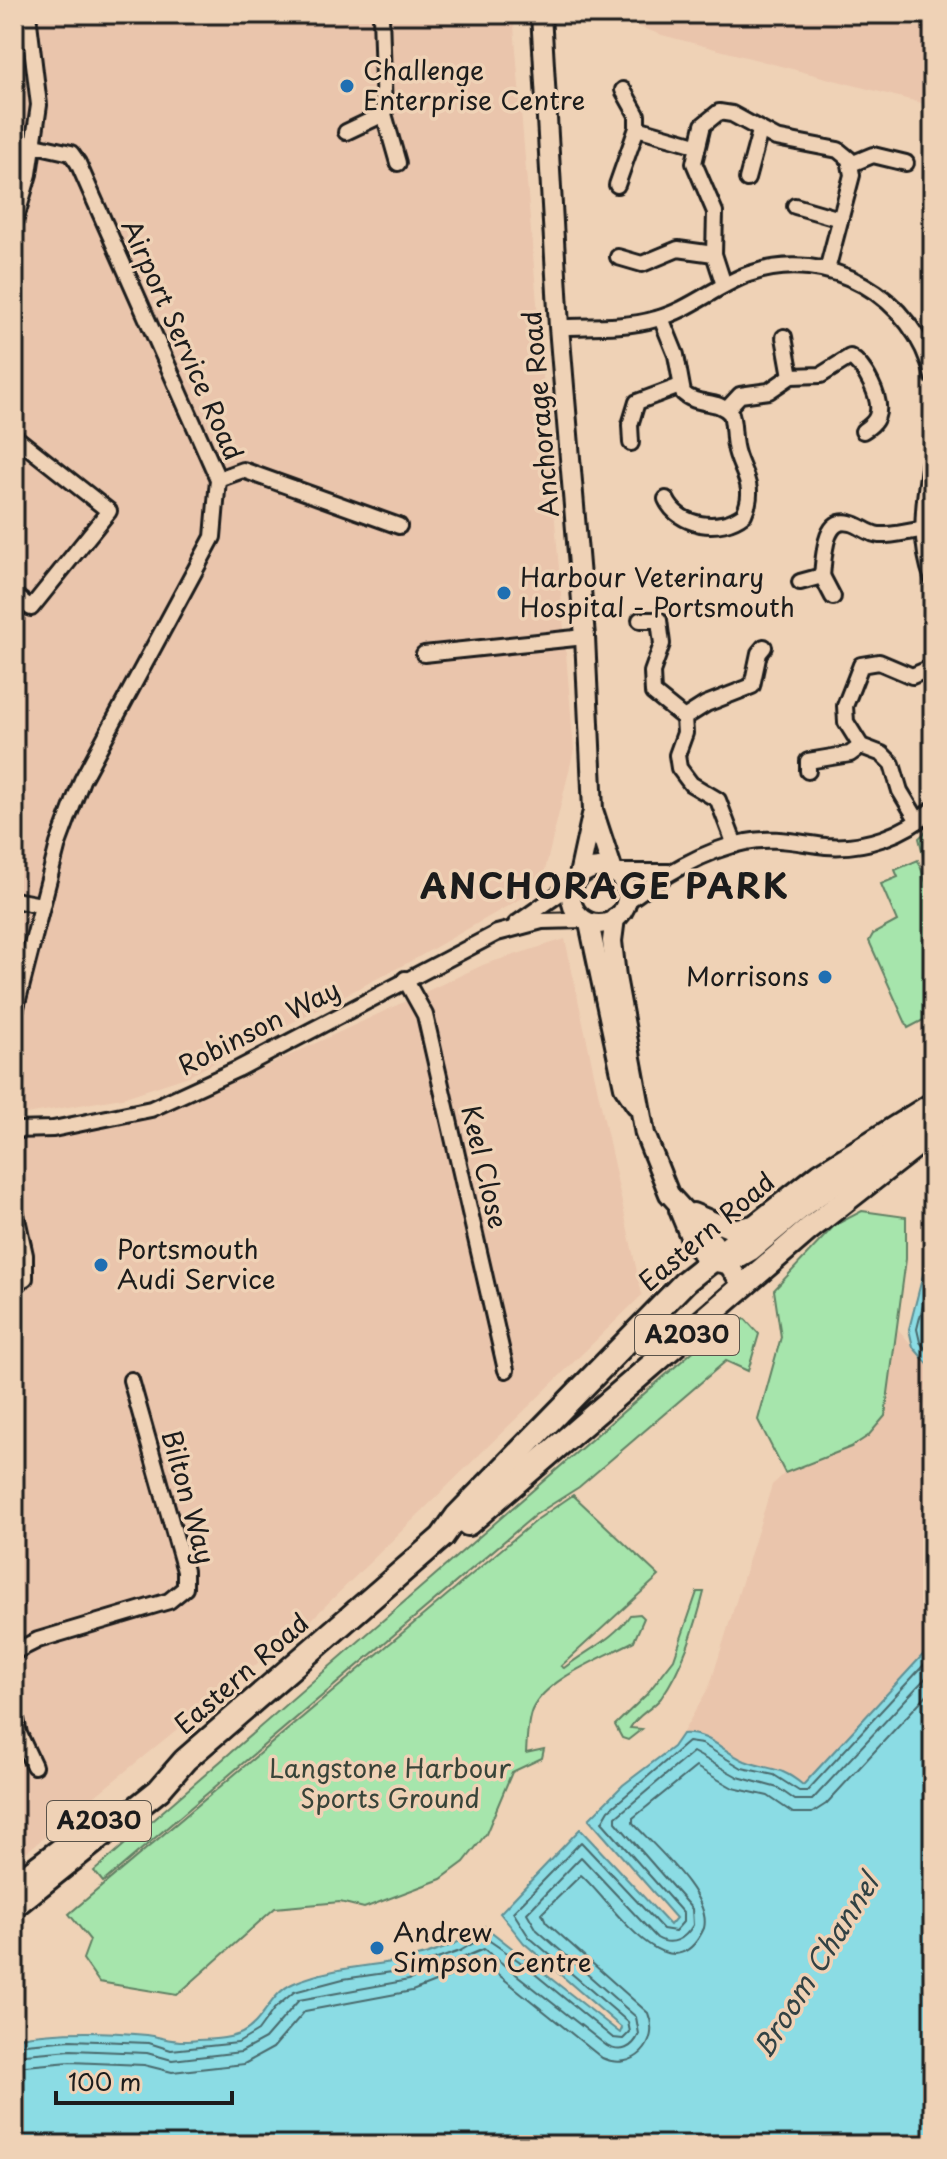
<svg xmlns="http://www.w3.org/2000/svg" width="947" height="2159" viewBox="0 0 947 2159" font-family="'Playpen Sans',sans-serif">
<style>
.built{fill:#eac5ac}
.green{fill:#a6e5ac;stroke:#618064;stroke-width:2}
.water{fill:#8bdce4;stroke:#5f8f94;stroke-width:2}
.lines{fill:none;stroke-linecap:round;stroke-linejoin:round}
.shore{stroke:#48696c;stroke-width:2}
.minor-casing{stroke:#1c1c1c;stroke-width:20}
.tertiary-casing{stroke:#1c1c1c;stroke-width:24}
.primary-casing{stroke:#1c1c1c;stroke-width:28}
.minor{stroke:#efd2b6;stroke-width:14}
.tertiary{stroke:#efd2b6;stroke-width:18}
.primary{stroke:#efd2b6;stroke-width:22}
.poi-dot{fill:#1f6fb2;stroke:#efd2b6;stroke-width:3}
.labels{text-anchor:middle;stroke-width:7;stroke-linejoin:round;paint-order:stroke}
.shield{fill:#efd2b6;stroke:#5b534a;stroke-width:2}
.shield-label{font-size:24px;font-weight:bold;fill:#1c1c1c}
.poi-label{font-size:26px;fill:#1c1c1c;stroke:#efd2b6;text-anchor:start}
.street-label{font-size:26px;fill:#1c1c1c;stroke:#efd2b6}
.park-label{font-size:26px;fill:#384439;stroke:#efd2b6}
.water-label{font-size:28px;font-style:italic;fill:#324244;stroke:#efd2b6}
.district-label{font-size:34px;font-weight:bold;letter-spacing:2px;fill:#1c1c1c;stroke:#efd2b6}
</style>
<rect width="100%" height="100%" fill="#efd2b6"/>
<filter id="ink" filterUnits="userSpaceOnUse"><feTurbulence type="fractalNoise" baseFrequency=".0125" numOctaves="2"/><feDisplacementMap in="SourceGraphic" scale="16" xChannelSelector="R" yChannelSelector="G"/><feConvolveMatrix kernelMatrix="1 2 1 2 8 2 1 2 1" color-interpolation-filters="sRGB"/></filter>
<g filter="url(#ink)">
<g class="built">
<polygon points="14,14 513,14 574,750 541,887 415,959 189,1076 122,1098 14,1116"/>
<polygon points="603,14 933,14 933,106 662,35"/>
<polygon points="565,939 642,1295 311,1620 14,1862 14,1138 175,1109 485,964"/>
<polygon points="898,1329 933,1370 933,1624 926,1628 931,1634 931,1646 803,1785 786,1772 745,1761 706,1737 682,1734 710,1685 772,1485 785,1473 851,1447 880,1422 885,1415"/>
</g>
<g class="green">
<polygon points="933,825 933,894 919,838"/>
<polygon points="918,860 933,902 933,1015 908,1028 869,941 873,934 897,921 881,884 898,877 895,870"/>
<polygon points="862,1211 906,1217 906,1259 885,1416 868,1436 851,1447 785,1473 758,1420 781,1337 774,1290 835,1225"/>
<polygon points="745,1319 759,1334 748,1371 726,1361 579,1487 535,1515 103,1882 94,1871 721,1327"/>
<path d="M573 1495 659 1576 561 1666 564 1668C587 1650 614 1639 630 1615L640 1614 644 1618 634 1641C605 1657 546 1678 532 1710 527 1722 527 1739 526 1753L544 1749 542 1758 512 1772 486 1834 464 1862 441 1879 364 1908 340 1902 275 1908 177 1995 99 1982 83 1959 90 1940 69 1914 535 1521Z"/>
<path d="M697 1592H704C695 1628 683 1667 661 1698 651 1710 638 1714 630 1728L642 1729 628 1740 622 1738 615 1725 646 1695 674 1659Z"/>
</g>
<g class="water">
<polygon points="933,1236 933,1370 913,1347 909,1329"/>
<path d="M933 1624V2145H14V2038C57 2030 103 2031 147 2035 162 2037 172 2042 188 2041 204 2039 228 2040 242 2033 264 2022 270 1993 294 1983 358 1956 420 1974 484 1926L620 2033 622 2028 524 1943 500 1913 580 1829 670 1925 676 1918 589 1819 623 1785 673 1747 682 1734C709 1732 722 1751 745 1761 771 1771 779 1765 803 1785L931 1646 925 1640 931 1634 926 1628Z"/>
</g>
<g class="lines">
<g class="shore">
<polyline points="933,1265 917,1329 920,1342 933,1358"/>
<polyline points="14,2045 71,2040 149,2043 171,2050 238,2043 258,2031 274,2009 294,1992 343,1979 406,1970 460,1951 484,1937 519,1961 613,2038 623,2039 630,2032 628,2022 529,1937 513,1912 581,1842 663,1929 675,1931 683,1922 683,1913 602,1822 609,1810 688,1742 702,1744 742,1768 774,1775 799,1791 807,1791 933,1655"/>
<path d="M14 2055 71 2050 147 2053 172 2060 241 2052 265 2039 299 2000 409 1980 484 1949 607 2046C621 2054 633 2048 639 2034L636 2017 537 1930 527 1913 581 1857 657 1938C672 1947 685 1939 693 1925L692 1909 616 1822V1817L693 1752 738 1777 778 1788 795 1800H812L933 1670"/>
<path d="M14 2067 70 2062 144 2065 172 2072 244 2064 273 2048 305 2011 412 1991 484 1963 602 2058C633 2072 661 2044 648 2013L546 1922 542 1913 581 1875C609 1899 671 2001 704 1928 712 1896 654 1846 633 1823V1818L696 1767 733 1788 768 1796 793 1813H812L826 1804 933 1688"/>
</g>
<g class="minor-casing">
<g id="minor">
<polyline points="381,14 384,114 398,163"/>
<polyline points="623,90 637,115 637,128"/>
<polyline points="346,132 384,114"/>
<polyline points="851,164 873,155 906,163"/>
<polyline points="747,179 760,131"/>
<polyline points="617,185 637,128 696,145"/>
<polyline points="795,206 840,219"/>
<polyline points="14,225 29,174 39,105 28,14"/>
<polyline points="618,257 642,264 678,249 714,254"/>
<polyline points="724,285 714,254 715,212 694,163 703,125 719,112 732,114 776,138 838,150 849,159 852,175 827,270"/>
<path d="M661 318 676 355 683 393C698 407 717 398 731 414 734 425 733 435 735 446 739 471 758 484 744 514 720 533 679 527 666 499"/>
<path d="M559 327C591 326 626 328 656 319 690 310 717 285 749 274 828 246 915 297 933 377"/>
<polyline points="784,337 791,376"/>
<path d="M727 409 740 395 769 391 791 376 821 375 850 357C864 365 883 399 877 416 875 423 869 427 863 431"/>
<polyline points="14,436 109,511 31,608 14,595"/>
<path d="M933 440C927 487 915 533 933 580"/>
<polyline points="631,443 630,425 637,402 680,386"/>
<polyline points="218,479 243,470 399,526"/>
<polyline points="822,576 833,597"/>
<path d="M800 582 822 576C824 560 823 516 850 523 860 525 868 534 879 535 892 536 909 531 922 530"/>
<polyline points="640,620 659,620 662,644 652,672 653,693 684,718"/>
<polyline points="424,654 585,637"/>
<polyline points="808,771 808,761 850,754 861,746"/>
<polyline points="918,821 900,791 892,764 882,754 861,746 846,722 845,706 861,665 879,662 912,676 926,670"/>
<polyline points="735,845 718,800 691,784 679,768 677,755 685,733 684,718 706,704 752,686 759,653 764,647"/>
<polyline points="616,872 668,872"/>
<polyline points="14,900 41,905"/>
<path d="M626 902C661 877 703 850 746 842 773 836 799 843 826 846 865 849 904 835 933 809"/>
<polyline points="516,924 573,884"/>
<polyline points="405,979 425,1015 506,1370"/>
<polyline points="14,1015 58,844 82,780 213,537 218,479 78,163 71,153 35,145"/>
<polyline points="14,1130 53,1129 151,1109 238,1069 497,933 542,921 584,920"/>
<polyline points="14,1205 25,1255 25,1278 14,1284"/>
<polyline points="14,1652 38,1640 169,1601 185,1588 185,1571 131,1380"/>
<polyline points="14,1709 19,1734 34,1766"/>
</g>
</g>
<g class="tertiary-casing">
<g id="tertiary">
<polyline points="541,14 559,327 585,637 593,810 613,871"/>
<circle cx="599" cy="896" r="28"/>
<polyline points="579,875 592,815"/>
<polyline points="615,918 612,941 616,977 645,1134 669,1194 713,1242 743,1286"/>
<polyline points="589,923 624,1087 636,1105"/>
<polyline points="679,1210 693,1244 710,1261 728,1264 751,1251 805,1206 870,1159 929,1129"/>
<polyline points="693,1213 731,1229 755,1225"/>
</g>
</g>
<g class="primary-casing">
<g id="primary">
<polyline points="468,1524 809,1229 933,1132"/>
<polyline points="14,1885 100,1820"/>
<polyline points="14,1906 159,1790 185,1760 442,1537 457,1516 686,1281 821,1174 933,1104"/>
</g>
</g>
<use href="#minor" class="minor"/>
<use href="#tertiary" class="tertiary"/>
<use href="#primary" class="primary"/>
</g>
</g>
<g class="poi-dot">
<circle cx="347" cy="86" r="8"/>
<circle cx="504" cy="593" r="8"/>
<circle cx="825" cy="977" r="8"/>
<circle cx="101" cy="1265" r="8"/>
<circle cx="377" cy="1948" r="8"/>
</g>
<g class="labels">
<g class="shield">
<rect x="635" y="1315" width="104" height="40" rx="6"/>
<rect x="47" y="1801" width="104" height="40" rx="6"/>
</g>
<g class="shield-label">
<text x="687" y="1343">A2030</text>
<text x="99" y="1829">A2030</text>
</g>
<g class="poi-label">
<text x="363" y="80">Challenge<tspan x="363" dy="30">Enterprise Centre</tspan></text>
<text x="520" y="587">Harbour Veterinary<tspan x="520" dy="30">Hospital - Portsmouth</tspan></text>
<text x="809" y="986" text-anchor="end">Morrisons</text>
<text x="117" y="1259">Portsmouth<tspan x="117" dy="30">Audi Service</tspan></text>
<text x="393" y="1942">Andrew<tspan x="393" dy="30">Simpson Centre</tspan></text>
</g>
<g class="street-label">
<text transform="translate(182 340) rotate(66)" y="9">Airport Service Road</text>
<text transform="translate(541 414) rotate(-95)" y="9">Anchorage Road</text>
<text transform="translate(259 1028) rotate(-27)" y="9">Robinson Way</text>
<text transform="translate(484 1167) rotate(77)" y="9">Keel Close</text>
<text transform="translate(707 1232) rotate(-40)" y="9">Eastern Road</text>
<text transform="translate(188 1497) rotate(75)" y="9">Bilton Way</text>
<text transform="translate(242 1674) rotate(-41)" y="9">Eastern Road</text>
</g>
<g class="park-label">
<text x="390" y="1778">Langstone Harbour<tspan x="390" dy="30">Sports Ground</tspan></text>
</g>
<g class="water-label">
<text transform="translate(816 1966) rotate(-58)" y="10">Broom Channel</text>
</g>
<g class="district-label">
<text x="605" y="899">ANCHORAGE PARK</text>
</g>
</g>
<rect width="947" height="2159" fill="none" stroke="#efd2b6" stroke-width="48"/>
<rect x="24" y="24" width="899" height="2111" fill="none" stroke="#1c1c1c" stroke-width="3" filter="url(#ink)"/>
<path d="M56 2091v12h176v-12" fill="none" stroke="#1c1c1c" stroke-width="4"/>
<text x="68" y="2091" font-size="24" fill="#1c1c1c" stroke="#efd2b6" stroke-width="6" paint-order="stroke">100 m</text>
</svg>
